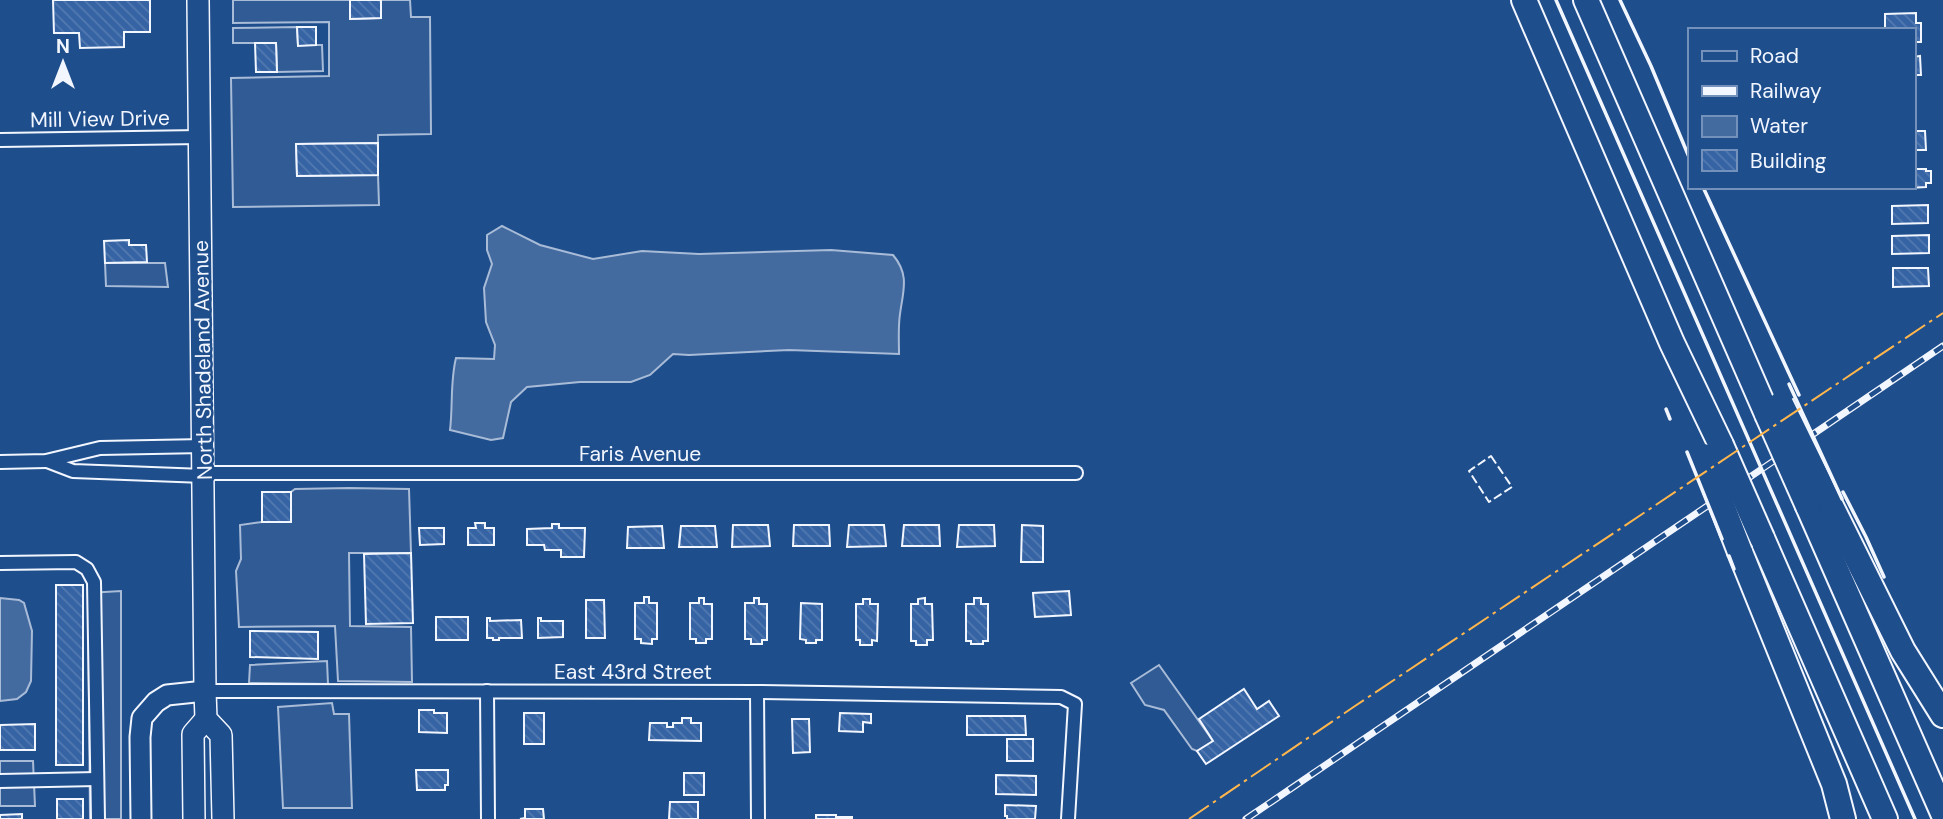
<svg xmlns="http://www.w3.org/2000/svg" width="1943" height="819" viewBox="0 0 1943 819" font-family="'DM Sans',sans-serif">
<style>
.pitch{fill:#305b95;stroke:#a8bbd7;stroke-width:2}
.water{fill:#446ba0;stroke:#a8bbd7;stroke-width:2}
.building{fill:url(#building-back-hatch);stroke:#f2f6ff;stroke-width:2}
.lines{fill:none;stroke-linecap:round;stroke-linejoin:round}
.street-casing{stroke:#f2f6ff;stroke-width:16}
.secondary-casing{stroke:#f2f6ff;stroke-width:23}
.primary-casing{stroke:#f2f6ff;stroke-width:24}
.highway-casing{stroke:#f2f6ff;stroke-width:28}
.street{stroke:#1f4e8c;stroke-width:12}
.secondary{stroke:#1f4e8c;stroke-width:19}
.primary{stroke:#1f4e8c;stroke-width:21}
.highway{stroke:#1f4e8c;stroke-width:24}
.rail-casing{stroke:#f2f6ff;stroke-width:7}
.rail{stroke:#1f4e8c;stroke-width:4.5;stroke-dasharray:13;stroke-linecap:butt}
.highway-bridge-casing{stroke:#f2f6ff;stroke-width:28;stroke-linecap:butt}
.highway-bridge{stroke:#1f4e8c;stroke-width:24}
.fence{stroke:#f2f6ff;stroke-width:2;stroke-dasharray:9 3.5;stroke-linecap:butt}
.wall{stroke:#f2f6ff;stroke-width:3.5}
.power{stroke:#ffb74d;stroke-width:2;stroke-dasharray:24 5 3.5 5;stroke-linecap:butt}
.labels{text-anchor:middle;stroke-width:5;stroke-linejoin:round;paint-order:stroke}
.street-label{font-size:21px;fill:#f2f6ff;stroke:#1f4e8c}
</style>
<defs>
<pattern id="building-back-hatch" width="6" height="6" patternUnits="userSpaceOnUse" patternTransform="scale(1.75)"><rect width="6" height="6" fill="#3563a3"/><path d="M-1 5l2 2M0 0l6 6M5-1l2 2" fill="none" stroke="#537ab1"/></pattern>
</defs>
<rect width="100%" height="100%" fill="#1f4e8c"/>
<g class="pitch">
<polygon points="233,0 350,0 351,19 381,18 381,0 410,0 411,17 430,17 431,134 378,135 378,143 296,144 297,176 378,175 379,205 233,207 231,78 329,76 329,22 233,23"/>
<polygon points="297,27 298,45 322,45 323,71 277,72 276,43 233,43 233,28"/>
<polygon points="105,263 165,263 168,287 106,286"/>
<polygon points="349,488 409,489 411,553 349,553 350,626 411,627 412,682 338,681 335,626 239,627 236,571 241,559 240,525 262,522 291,522 291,492 295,489"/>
<polygon points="121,591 121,819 90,819 88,593"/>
<polygon points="327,661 328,684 249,683 250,665"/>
<polygon points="1159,665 1213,741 1197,751 1192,749 1164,710 1145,705 1131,683"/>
<polygon points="332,703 334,714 349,714 352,808 283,808 278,707"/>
<polygon points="0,761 33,761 35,806 0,806"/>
</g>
<g class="water">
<path d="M502 226 540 245 593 259 642 251 699 254 831 250 893 255C910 275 903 291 900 314 898 327 899 341 899 354L789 350 689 355 673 354 650 375 631 382H580L527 387 511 402 503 438 491 440 450 430C453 406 450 382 456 358L494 359 495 345 486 322 484 288 492 264 487 250V235Z"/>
<polygon points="0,598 19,600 24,603 32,631 31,681 26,692 17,699 0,701"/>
</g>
<g class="building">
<polygon points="53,0 150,0 150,32 124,32 124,47 80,48 79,33 54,33"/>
<polygon points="350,0 381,0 381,18 350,19"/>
<polygon points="1916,13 1916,23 1921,23 1921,42 1913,42 1913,30 1885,30 1885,14"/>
<polygon points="297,27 316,27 316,45 298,46"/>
<polygon points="255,43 276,43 277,72 256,72"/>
<polygon points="1920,56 1921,75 1913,75 1913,57"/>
<polygon points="1913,131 1925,131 1926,150 1913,150"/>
<polygon points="378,143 378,175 297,176 296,144"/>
<polygon points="1913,169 1926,169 1926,171 1931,171 1931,183 1926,183 1926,187 1890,189 1890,187 1913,187"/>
<polygon points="1928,205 1928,223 1892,224 1892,206"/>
<polygon points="1929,235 1929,253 1892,254 1892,236"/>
<polygon points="129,240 129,245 146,245 147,262 105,263 104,241"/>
<polygon points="1893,268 1928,268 1929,286 1893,287"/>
<rect x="262" y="492" width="29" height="30"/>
<polygon points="475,523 485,523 485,528 494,528 494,545 468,545 468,528 476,528"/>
<polygon points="552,524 559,524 559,528 585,528 584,557 561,557 561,550 545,550 544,545 527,545 527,529 552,528"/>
<polygon points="733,525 768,525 770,546 732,547"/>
<polygon points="794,525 829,525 830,546 793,546"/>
<polygon points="849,525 884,525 886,546 847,547"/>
<polygon points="904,525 939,525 940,546 902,546"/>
<polygon points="959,525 994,525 995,546 957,547"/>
<polygon points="1022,525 1043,526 1043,562 1021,562"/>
<polygon points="662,526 664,548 627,548 628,527"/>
<polygon points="681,526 715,526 717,547 679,547"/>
<polygon points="419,528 444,528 444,544 420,545"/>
<polygon points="411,553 413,623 366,624 364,554"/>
<rect x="56" y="585" width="27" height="180"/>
<polygon points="1069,591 1071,615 1035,617 1033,593"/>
<polygon points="644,597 649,597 649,603 657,603 657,639 652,639 652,644 641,643 641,639 635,639 635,603 644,603"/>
<polygon points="699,598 704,598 704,604 712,604 712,639 706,639 706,643 696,643 696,639 690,639 690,603 699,603"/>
<polygon points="754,598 759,598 759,604 767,604 767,640 762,640 762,644 751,644 751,639 745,639 745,603 754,603"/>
<polygon points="925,598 925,604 932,604 933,640 927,640 927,645 916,645 916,641 911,641 911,604 918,604 918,599"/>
<polygon points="974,598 981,598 981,604 988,604 988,641 983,641 983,644 971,644 971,641 966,641 966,604 974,604"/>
<polygon points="863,599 870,599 870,604 878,604 877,641 872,640 872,645 860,645 860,640 856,640 856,604 863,604"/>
<polygon points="586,600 604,600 605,638 586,638"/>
<polygon points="801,603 822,604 822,640 816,640 816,643 806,643 806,640 800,639"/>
<rect x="436" y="617" width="32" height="23"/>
<polygon points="487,618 490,618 490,621 521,620 522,638 499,638 499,640 493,640 493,638 487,638"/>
<polygon points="538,618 541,618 541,621 563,621 563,637 538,638"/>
<polygon points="250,631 318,632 318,659 250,657"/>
<polygon points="1244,689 1257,709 1269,701 1279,716 1206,764 1197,751 1213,741 1199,719"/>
<polygon points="419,710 434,710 434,713 447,713 447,733 419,732"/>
<rect x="524" y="713" width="20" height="31"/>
<polygon points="840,713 871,714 871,723 863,722 863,732 839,731"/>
<polygon points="967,716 1025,716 1026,735 967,735"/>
<polygon points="682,718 691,718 691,723 701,723 701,741 649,740 650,723 667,723 667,727 673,727 673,723 682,723"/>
<polygon points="792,719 809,719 810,752 793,753"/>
<polygon points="35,724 35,750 0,750 0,725"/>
<rect x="1007" y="739" width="26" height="22"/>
<polygon points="416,770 448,770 448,785 445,785 445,790 417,790"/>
<rect x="684" y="773" width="20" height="22"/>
<polygon points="996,775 1036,776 1036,795 996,794"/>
<rect x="57" y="799" width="26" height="20"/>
<polygon points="670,802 698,802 698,819 669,819"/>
<polygon points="1005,805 1036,806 1035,819 1007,819 1007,816 1005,816"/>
<polygon points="525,809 543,809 544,819 520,819 525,818"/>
<polygon points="22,814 22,819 0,819 0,815"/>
<polygon points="816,815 836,815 836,817 852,817 852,819 816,819"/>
</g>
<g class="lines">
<g class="street-casing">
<g id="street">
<polyline points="0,140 200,137"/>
<polyline points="47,461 73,471 204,476"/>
<polyline points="0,462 46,461 100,448 204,446"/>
<polyline points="204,473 1076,473"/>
<polyline points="0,563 76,562 87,569 94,582 98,819"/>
<polyline points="205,691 757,692 1061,697 1075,704 1068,819"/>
<polyline points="487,691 488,819"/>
<polyline points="757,692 758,819"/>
<polyline points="0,781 97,779"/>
</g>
</g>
<g class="secondary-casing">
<polyline id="secondary" points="141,819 140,737 142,718 156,702 167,695 205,691"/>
</g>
<g class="primary-casing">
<g id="primary">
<polyline points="198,0 205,691 206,719 221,735 223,819"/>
<polyline points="194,819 193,734 206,719"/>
</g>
</g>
<g class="highway-casing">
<g id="highway">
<polyline points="1524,0 1672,343 1721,445"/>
<polyline points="1586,0 1767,414"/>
<polyline points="1825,494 1903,651 1943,715"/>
<polyline points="1808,506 1943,813"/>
<polyline points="1762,538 1885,819"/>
<polyline points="1740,552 1834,784 1843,819"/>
</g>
</g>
<use href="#street" class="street"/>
<use href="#secondary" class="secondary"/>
<use href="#primary" class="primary"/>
<use href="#highway" class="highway"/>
<g class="rail-casing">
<polyline id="rail" points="1246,819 1943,346"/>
</g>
<use href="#rail" class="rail"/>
<g class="highway-bridge-casing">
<g id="highway-bridge">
<polyline points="1781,404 1825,494"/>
<polyline points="1767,414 1808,506"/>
<polyline points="1721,445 1762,538"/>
<polyline points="1703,456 1740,552"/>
</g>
</g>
<use href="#highway-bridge" class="highway-bridge"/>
<polygon class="fence" points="1491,456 1512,487 1489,502 1469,471"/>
<g class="wall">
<polyline points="1556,0 1915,819"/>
<polyline points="1620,0 1651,66 1689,157"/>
<polyline points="1703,187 1799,395"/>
<polyline points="1789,384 1842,499"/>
<polyline points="1666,409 1670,419"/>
<polyline points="1687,452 1722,539"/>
<polyline points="1843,492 1866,537 1884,577"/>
<polyline points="1729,556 1734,569"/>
</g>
<polyline class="power" points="1189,819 1355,706 1943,313"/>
</g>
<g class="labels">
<g class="street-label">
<text transform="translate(100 119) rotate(-1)" y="7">Mill View Drive</text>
<text transform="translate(203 360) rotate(-91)" y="7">North Shadeland Avenue</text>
<text x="640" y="461">Faris Avenue</text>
<text x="633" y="679">East 43rd Street</text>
</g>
</g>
<rect x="1688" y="28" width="228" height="161" fill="#1f4e8c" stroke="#7391ba" stroke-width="2"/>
<rect x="1702" y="51" width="35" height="10" fill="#1f4e8c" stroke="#7391ba" stroke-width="2"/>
<text x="1750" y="63" font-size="21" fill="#f2f6ff">Road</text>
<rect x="1702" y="86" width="35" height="10" fill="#f2f6ff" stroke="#7391ba" stroke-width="2"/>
<text x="1750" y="98" font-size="21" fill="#f2f6ff">Railway</text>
<rect x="1702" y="116" width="35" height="21" fill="#446ba0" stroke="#7391ba" stroke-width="2"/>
<text x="1750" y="133" font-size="21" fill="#f2f6ff">Water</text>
<rect x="1702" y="150" width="35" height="21" fill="url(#building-back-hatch)" stroke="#7391ba" stroke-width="2"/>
<text x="1750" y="168" font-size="21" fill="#f2f6ff">Building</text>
<g transform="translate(63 63)" stroke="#1f4e8c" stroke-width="5" paint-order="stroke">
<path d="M0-5L12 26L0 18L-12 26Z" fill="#f2f6ff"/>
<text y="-10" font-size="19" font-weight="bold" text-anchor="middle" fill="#f2f6ff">N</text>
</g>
</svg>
